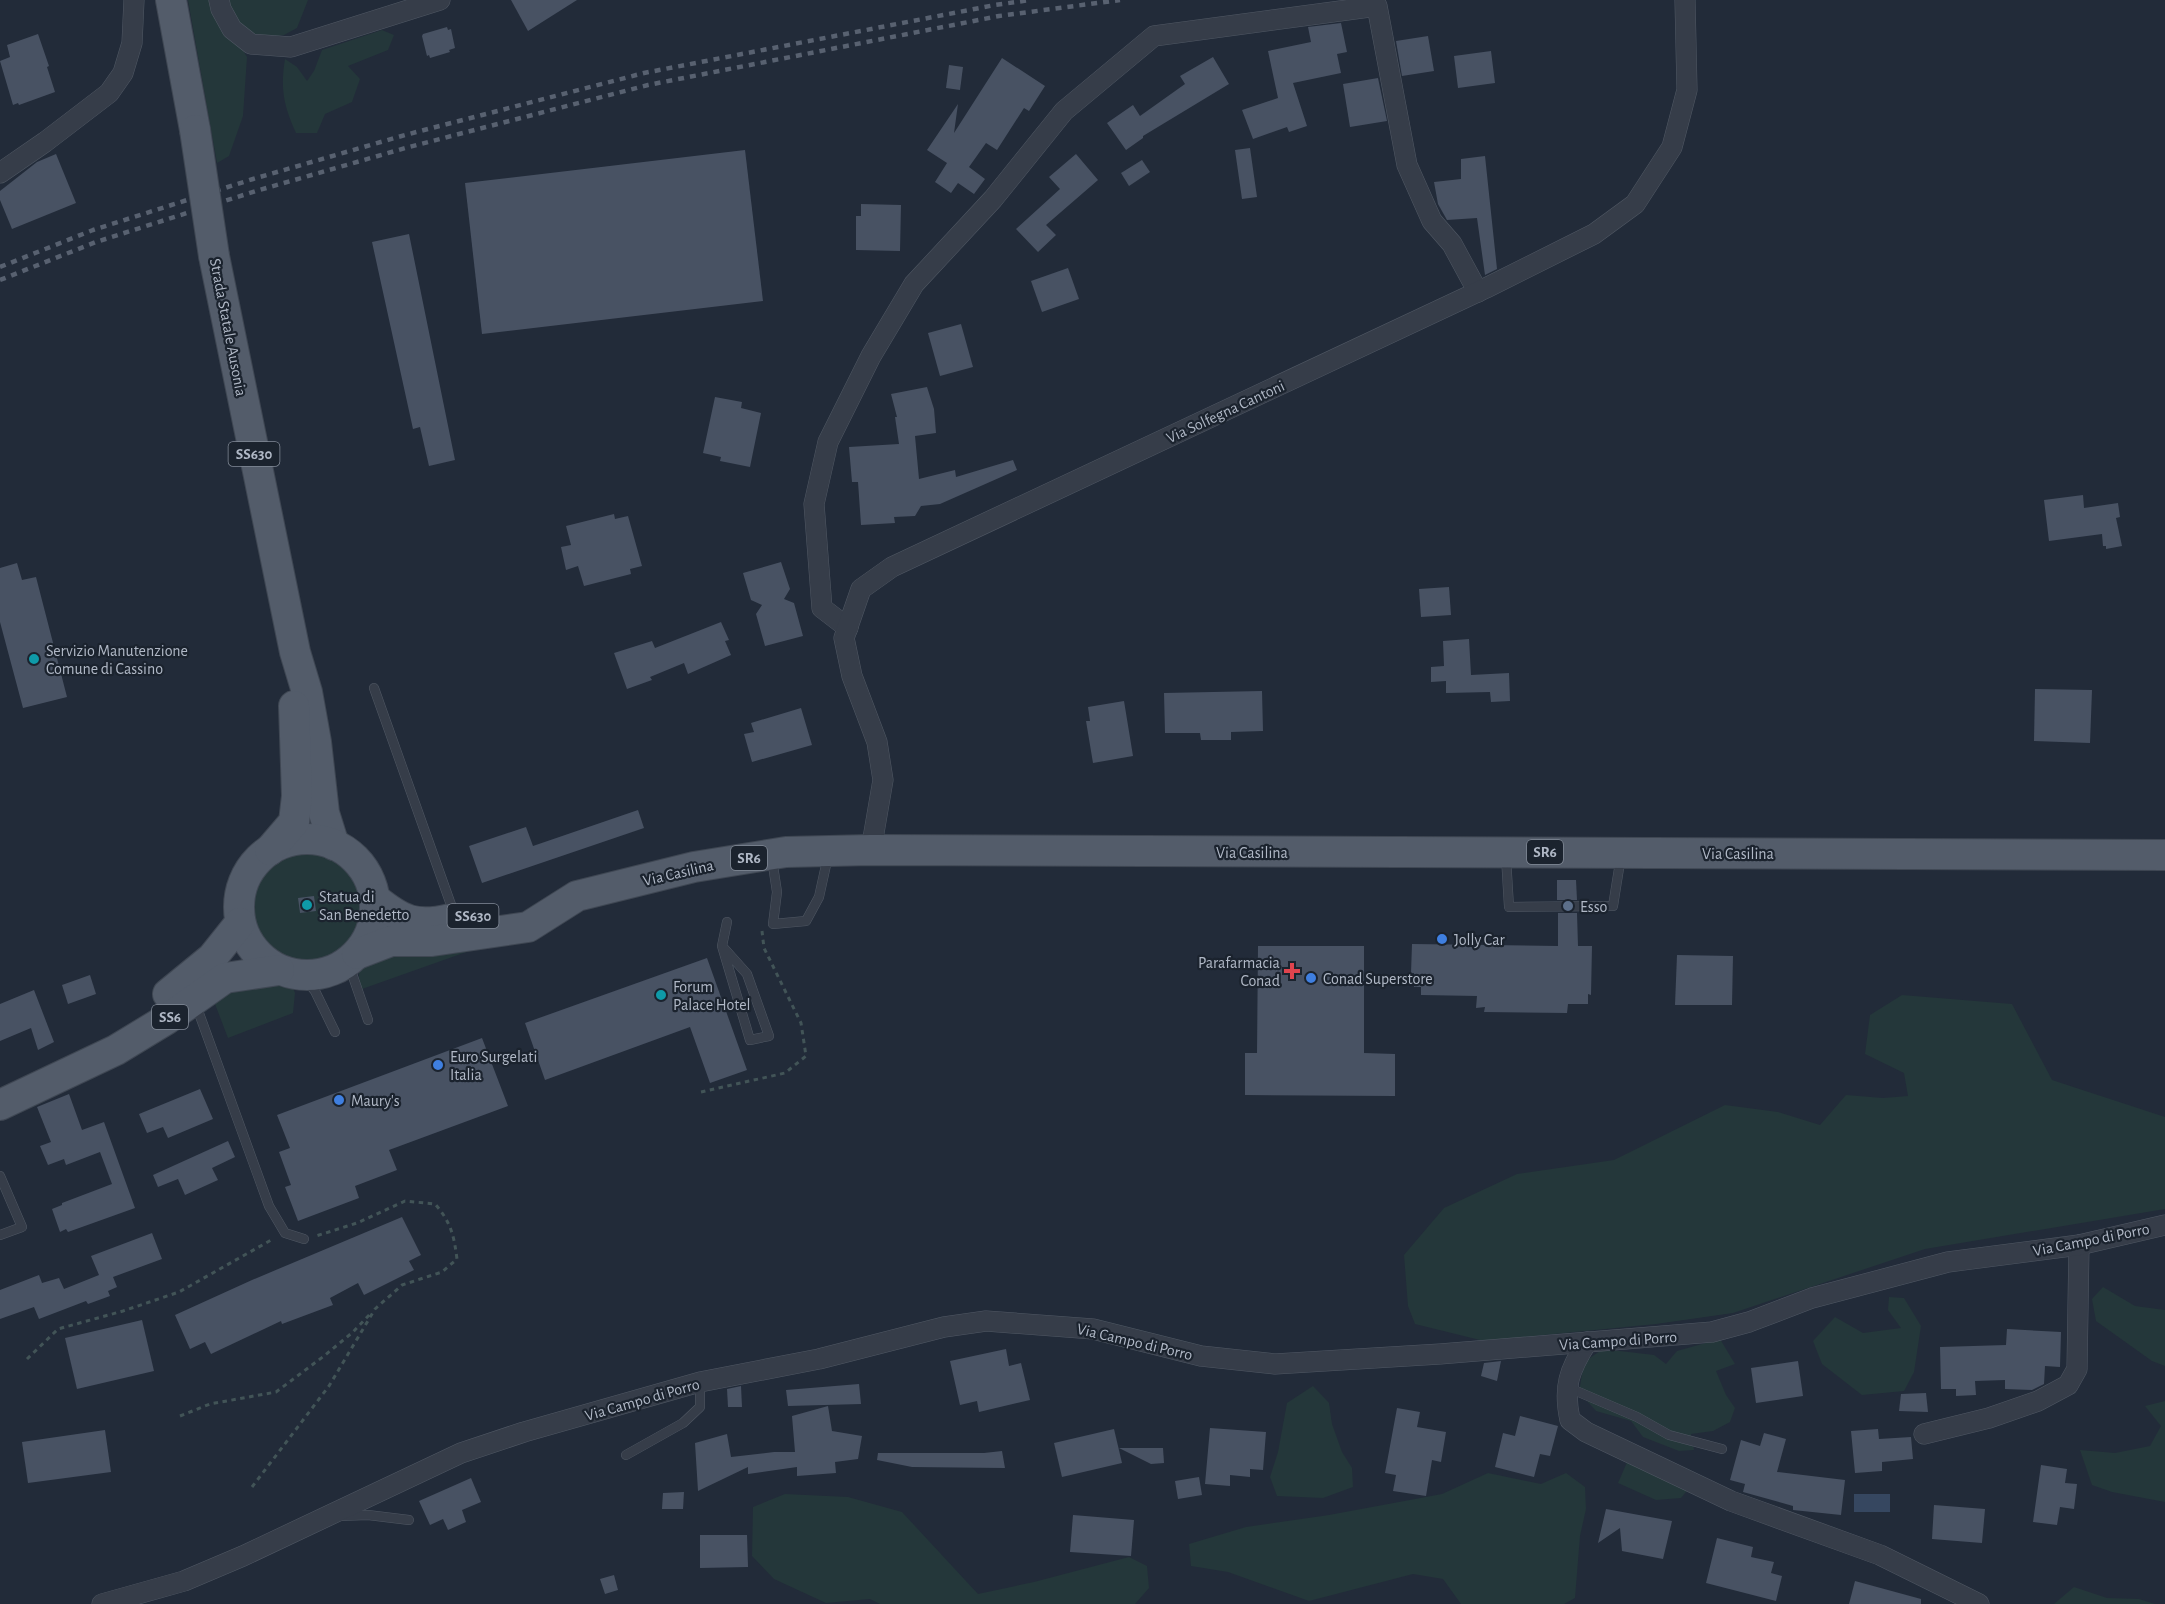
<svg xmlns="http://www.w3.org/2000/svg" width="2165" height="1604" viewBox="0 0 2165 1604" font-family="'Alegreya Sans',sans-serif">
<style>
.green{fill:#24373a}
.water{fill:#364760}
.building{fill:#485263}
.lines{fill:none;stroke-linecap:round;stroke-linejoin:round}
.lane-casing{stroke:#505864;stroke-width:10}
.street-casing{stroke:#505864;stroke-width:21}
.primary-casing{stroke:#3f4753;stroke-width:32}
.path{stroke:#425457;stroke-width:3;stroke-dasharray:4.5 4.5;stroke-linecap:butt}
.lane{stroke:#363d49;stroke-width:9}
.street{stroke:#363d49;stroke-width:20}
.primary{stroke:#535c6a;stroke-width:30}
.rail{stroke:#586170;stroke-width:4.5;stroke-dasharray:6 6;stroke-linecap:butt}
.primary-bridge-casing{stroke:#3f4753;stroke-width:32;stroke-linecap:butt}
.primary-bridge{stroke:#535c6a;stroke-width:30}
.culture-dot{fill:#0f9aa8;stroke:#1b232e;stroke-width:2}
.service-dot{fill:#5c6f8a;stroke:#1b232e;stroke-width:2}
.shop-dot{fill:#3f7fe0;stroke:#1b232e;stroke-width:2}
.health-dot{fill:#e0444e;stroke:#1b232e;stroke-width:2}
.labels{text-anchor:middle;stroke-width:4.5;stroke-linejoin:round;paint-order:stroke}
.shield{fill:#1b232e;stroke:#838b98;stroke-width:1.5}
.shield-label{font-size:15px;font-weight:bold;fill:#b0b8c6}
.street-label{font-size:16px;fill:#b0b8c6;stroke:#1b232e}
.poi-label{font-size:16px;fill:#b0b8c6;stroke:#1b232e;text-anchor:start}
</style>
<rect width="100%" height="100%" fill="#222b39"/>
<g class="green">
<polygon points="188,0 212,0 247,57 243,116 229,156 217,163"/>
<polygon points="223,0 308,0 297,28 284,35 256,39 237,26"/>
<path d="M382 30 394 35 388 50 348 66 360 79 352 102 325 114 317 133H296C284 106 280 89 285 59L297 67 307 81 314 71 322 50Z"/>
<circle cx="305" cy="905" r="59"/>
<path d="M517 934 362 989C357 975 358 969 367 957Z"/>
<path d="M271 975 290 980 295 993 293 1013 228 1038 215 1004C225 986 253 981 271 975Z"/>
<polygon points="1902,995 2012,1004 2052,1080 2165,1117 2165,1209 1925,1249 1733,1313 1656,1324 1484,1341 1415,1324 1408,1306 1404,1255 1444,1208 1517,1174 1614,1160 1725,1105 1778,1112 1820,1125 1846,1095 1883,1098 1908,1096 1904,1073 1865,1054 1870,1015"/>
<polygon points="2103,1287 2135,1306 2165,1310 2165,1366 2152,1361 2096,1321 2092,1299"/>
<polygon points="1889,1297 1904,1298 1921,1326 1914,1372 1904,1391 1862,1395 1822,1364 1813,1341 1835,1317 1863,1333 1901,1328 1888,1310"/>
<polygon points="1720,1339 1735,1364 1716,1371 1726,1395 1735,1408 1730,1422 1713,1431 1691,1434 1694,1450 1679,1451 1643,1437 1631,1421 1596,1411 1579,1392 1584,1362 1603,1349 1654,1355 1666,1364 1677,1351"/>
<polygon points="1313,1386 1329,1403 1332,1424 1342,1452 1352,1468 1353,1487 1323,1498 1277,1496 1270,1477 1278,1452 1287,1403"/>
<polygon points="2165,1401 2165,1502 2112,1492 2092,1485 2080,1450 2115,1453 2150,1446 2161,1426 2145,1406"/>
<polygon points="1628,1460 1690,1487 1681,1498 1656,1500 1618,1483"/>
<polygon points="1488,1473 1541,1484 1566,1473 1585,1487 1586,1509 1580,1536 1575,1598 1564,1604 1461,1604 1443,1579 1413,1574 1309,1601 1228,1572 1191,1566 1189,1544 1246,1527 1329,1515 1442,1494"/>
<polygon points="785,1494 848,1497 902,1512 978,1594 1034,1582 1129,1557 1147,1566 1149,1588 1135,1604 880,1604 870,1599 826,1603 774,1579 752,1556 753,1507"/>
<polygon points="2074,1587 2107,1598 2139,1599 2155,1604 2054,1604"/>
</g>
<rect class="water" x="1854" y="1494" width="36" height="18"/>
<g class="building">
<polygon points="511,0 577,0 528,31"/>
<polygon points="1341,23 1347,52 1337,54 1341,73 1293,83 1307,126 1289,132 1287,127 1253,139 1242,110 1278,98 1268,51 1311,42 1308,27"/>
<polygon points="447,27 448,30 451,29 455,48 449,50 450,52 430,58 429,55 427,56 422,36 423,34"/>
<polygon points="38,34 49,66 47,67 55,92 19,105 18,103 13,105 0,61 10,57 7,45"/>
<polygon points="1428,36 1434,71 1402,76 1396,41"/>
<polygon points="1491,51 1495,83 1458,88 1454,56"/>
<polygon points="1213,57 1229,84 1143,136 1143,138 1126,150 1107,123 1133,105 1140,116 1185,84 1180,76"/>
<polygon points="1002,58 1045,86 1029,111 1024,108 997,150 986,143 969,167 985,179 974,194 958,183 951,193 935,182 947,163 927,150 958,104 954,133"/>
<polygon points="949,65 963,67 960,90 946,88"/>
<polygon points="1378,78 1387,121 1350,127 1343,84"/>
<polygon points="1250,148 1257,197 1242,199 1235,150"/>
<polygon points="745,150 763,301 482,334 465,183"/>
<polygon points="56,154 76,203 12,229 0,200 0,191 37,162"/>
<polygon points="1076,154 1098,180 1046,225 1056,235 1038,252 1016,229 1060,189 1049,177"/>
<polygon points="1485,156 1497,269 1485,275 1477,218 1447,220 1438,204 1434,182 1461,179 1461,159"/>
<polygon points="1142,160 1150,172 1129,186 1121,173"/>
<polygon points="861,204 901,205 900,251 856,250 856,216 861,216"/>
<polygon points="409,234 455,460 429,466 420,427 413,429 372,242"/>
<polygon points="1068,268 1079,299 1042,312 1031,281"/>
<polygon points="961,324 973,367 940,376 928,333"/>
<polygon points="927,387 934,409 936,433 915,436 919,479 955,470 956,477 1013,460 1017,470 940,504 921,506 915,516 894,517 895,523 861,525 858,482 852,482 849,447 899,444 895,417 897,417 891,394"/>
<polygon points="715,397 742,402 741,408 761,413 750,467 720,461 721,457 703,453"/>
<polygon points="2083,495 2084,508 2118,503 2120,517 2116,518 2122,546 2106,549 2106,546 2103,546 2102,534 2049,541 2044,500"/>
<polygon points="614,514 615,519 628,516 642,566 630,569 631,574 584,586 578,566 566,570 561,547 571,545 566,526"/>
<polygon points="781,562 790,589 784,599 794,603 803,636 765,646 756,614 762,605 751,600 743,573"/>
<polygon points="17,563 22,580 36,577 67,697 23,708 0,622 0,568"/>
<polygon points="1449,587 1451,615 1421,617 1419,589"/>
<polygon points="721,622 729,640 725,641 731,655 688,674 684,663 650,677 652,680 627,689 614,653 652,641 655,648"/>
<polygon points="1469,639 1471,675 1509,673 1510,701 1491,702 1490,692 1446,693 1446,681 1431,682 1431,667 1444,666 1443,641"/>
<polygon points="2035,689 2092,690 2090,743 2034,741"/>
<polygon points="1262,691 1263,731 1231,732 1231,740 1201,740 1200,733 1165,733 1164,693"/>
<polygon points="1124,701 1133,756 1093,763 1086,721 1090,721 1088,707"/>
<polygon points="801,708 812,745 752,762 744,734 754,732 751,723"/>
<polygon points="638,810 644,828 482,883 469,846 526,827 533,846"/>
<polygon points="1557,880 1576,880 1577,900 1557,900"/>
<polygon points="314,896 316,911 300,913 298,898"/>
<polygon points="1558,913 1577,913 1578,946 1592,946 1591,995 1588,994 1588,1004 1568,1004 1567,1013 1484,1012 1485,1007 1476,1008 1477,996 1421,995 1421,987 1414,987 1414,973 1411,973 1412,944 1558,946"/>
<polygon points="1258,946 1364,946 1364,1053 1395,1054 1395,1096 1245,1095 1245,1053 1257,1053"/>
<polygon points="1677,955 1733,956 1732,1005 1675,1005"/>
<polygon points="707,958 747,1070 710,1083 690,1027 545,1080 525,1023"/>
<polygon points="90,975 96,994 68,1004 62,985"/>
<polygon points="34,990 54,1042 38,1050 31,1028 0,1041 0,1004"/>
<polygon points="482,1038 508,1106 389,1150 397,1170 355,1186 359,1198 298,1221 285,1187 291,1185 279,1152 290,1148 277,1115"/>
<polygon points="200,1089 213,1119 168,1138 163,1127 147,1133 139,1114"/>
<polygon points="69,1094 82,1130 104,1122 135,1208 68,1232 66,1229 60,1232 52,1209 62,1205 62,1203 112,1184 100,1152 66,1165 64,1159 48,1165 40,1146 51,1142 37,1107"/>
<polygon points="228,1141 235,1157 212,1168 218,1180 185,1195 178,1179 158,1187 153,1175"/>
<polygon points="402,1217 421,1255 409,1261 414,1270 364,1295 358,1283 330,1298 333,1305 282,1324 281,1321 211,1354 205,1342 190,1349 175,1315 252,1280"/>
<polygon points="152,1233 162,1259 113,1277 117,1287 108,1291 110,1296 88,1304 86,1301 39,1319 34,1307 0,1319 0,1290 39,1275 42,1283 59,1278 64,1289 99,1275 91,1256"/>
<polygon points="142,1320 154,1371 77,1389 65,1338"/>
<polygon points="2007,1329 2061,1332 2060,1367 2045,1366 2044,1384 2032,1390 2005,1389 2005,1380 1975,1381 1976,1395 1956,1396 1956,1389 1941,1389 1940,1347 2006,1345"/>
<polygon points="1006,1349 1009,1366 1021,1363 1030,1400 979,1412 977,1401 960,1405 950,1361"/>
<polygon points="1501,1361 1497,1381 1481,1376 1484,1363"/>
<polygon points="1798,1361 1803,1396 1756,1403 1751,1368"/>
<polygon points="859,1384 861,1404 788,1406 786,1390"/>
<polygon points="741,1386 742,1407 728,1407 727,1389"/>
<polygon points="1926,1393 1928,1412 1899,1411 1901,1394"/>
<polygon points="828,1406 832,1431 862,1436 858,1459 835,1462 836,1473 797,1476 797,1467 748,1474 748,1467 698,1491 695,1443 727,1434 731,1457 774,1452 795,1452 792,1416"/>
<polygon points="1397,1408 1420,1412 1417,1427 1446,1432 1441,1462 1432,1460 1426,1496 1393,1491 1396,1475 1385,1473"/>
<polygon points="1520,1416 1558,1426 1550,1456 1540,1454 1534,1477 1495,1467 1503,1433 1515,1436"/>
<polygon points="1210,1428 1266,1432 1263,1470 1250,1469 1250,1477 1230,1475 1230,1486 1205,1484"/>
<polygon points="1114,1429 1122,1463 1062,1477 1054,1443"/>
<polygon points="1878,1429 1879,1439 1911,1437 1913,1459 1882,1462 1882,1471 1855,1473 1851,1431"/>
<polygon points="105,1430 111,1472 28,1483 22,1442"/>
<polygon points="1764,1433 1786,1439 1777,1472 1845,1480 1841,1515 1793,1510 1793,1506 1743,1492 1745,1484 1730,1480 1741,1440 1760,1446"/>
<polygon points="1119,1448 1163,1448 1164,1463 1151,1464"/>
<polygon points="1002,1451 1005,1468 912,1467 877,1460 878,1453 984,1453"/>
<polygon points="2041,1465 2067,1469 2065,1483 2077,1484 2074,1509 2060,1507 2057,1525 2033,1522"/>
<polygon points="1199,1477 1202,1495 1178,1499 1175,1481"/>
<polygon points="471,1478 481,1502 462,1510 466,1522 448,1530 443,1519 430,1525 419,1501"/>
<polygon points="684,1492 683,1509 662,1509 663,1493"/>
<polygon points="1934,1505 1985,1509 1982,1543 1932,1539"/>
<polygon points="1606,1509 1672,1521 1663,1559 1622,1551 1620,1528 1598,1543"/>
<polygon points="1073,1515 1134,1520 1131,1556 1070,1552"/>
<polygon points="700,1535 747,1535 748,1567 700,1568"/>
<polygon points="1717,1538 1753,1547 1751,1557 1774,1562 1771,1573 1782,1576 1776,1601 1706,1583"/>
<polygon points="614,1575 618,1590 605,1594 600,1579"/>
<polygon points="1855,1581 1921,1599 1921,1604 1849,1604"/>
</g>
<g class="lines">
<g class="lane-casing">
<g id="lane">
<polyline points="374,688 455,916"/>
<polyline points="1506,857 1509,907 1613,906 1621,856"/>
<polyline points="772,859 777,892 773,924 806,921 819,897 828,856"/>
<polyline points="722,946 747,974 769,1036 750,1040 722,946 727,922"/>
<polyline points="348,962 368,1020"/>
<polyline points="302,975 315,991 335,1032"/>
<polyline points="196,1005 269,1206 285,1233 304,1239"/>
<polyline points="0,1176 22,1227 0,1235"/>
<polyline points="1567,1387 1637,1417 1669,1435 1722,1449"/>
<polyline points="626,1455 683,1423 700,1407 700,1382"/>
<polyline points="339,1516 368,1515 409,1520"/>
</g>
</g>
<g class="street-casing">
<g id="street">
<polyline points="219,0 221,9 232,29 251,44 291,47 440,0"/>
<polyline points="0,173 45,142 109,93 123,73 132,43 134,0"/>
<polyline points="848,628 822,608 814,504 828,442 871,356 914,284 993,199 1064,111 1154,36 1377,6 1407,165 1432,221 1452,244 1478,292"/>
<polyline points="871,850 883,780 877,742 852,676 844,638 861,589 892,567 1486,288 1594,234 1635,204 1672,147 1687,90 1685,0"/>
<path d="M1587 1342C1569 1370 1563 1387 1570 1420L1586 1432 1731 1501 1880 1555 1979 1604"/>
<polyline points="1924,1434 1989,1418 2038,1401 2068,1385 2077,1369 2079,1245"/>
<polyline points="102,1604 184,1581 243,1556 461,1453 524,1432 700,1382 819,1359 944,1327 986,1321 1093,1329 1201,1356 1275,1364 1440,1354 1712,1332 1749,1322 1812,1298 1948,1262 2079,1245 2165,1225"/>
</g>
</g>
<g class="primary-casing">
<g id="primary">
<polyline points="171,0 195,130"/>
<polyline points="214,256 295,652 307,692 316,742 324,813 334,845"/>
<circle cx="307" cy="907" r="68"/>
<polyline points="270,850 294,822 297,796 294,706"/>
<path d="M375 899C402 921 416 927 450 919"/>
<polyline points="357,954 391,941 432,941 528,927 577,896 694,867 786,852 871,850 2165,855"/>
<polyline points="168,994 212,958 240,923"/>
<polyline points="0,1105 116,1050 167,1019 225,978 279,970"/>
</g>
</g>
<g class="path">
<polyline points="701,1092 785,1073 806,1056 801,1023 764,948 762,931"/>
<polyline points="27,1359 58,1329 123,1311 179,1292 273,1239"/>
<polyline points="180,1416 210,1404 276,1392 324,1356 353,1332 371,1313"/>
<path d="M252 1487 329 1386 375 1309 402 1285 442 1272 457 1259C454 1236 451 1222 435 1204L405 1201 357 1223 316 1236"/>
</g>
<use href="#lane" class="lane"/>
<use href="#street" class="street"/>
<use href="#primary" class="primary"/>
<g class="rail">
<polyline points="0,267 93,230 253,179 405,135 644,73 995,5 1030,0"/>
<polyline points="0,280 96,242 256,191 409,147 648,85 999,16 1120,0"/>
</g>
<g class="primary-bridge-casing">
<polyline id="primary-bridge" points="195,130 214,256"/>
</g>
<use href="#primary-bridge" class="primary-bridge"/>
</g>
<g class="culture-dot">
<circle cx="34" cy="659" r="6"/>
<circle cx="307" cy="905" r="6"/>
<circle cx="661" cy="995" r="6"/>
</g>
<circle class="service-dot" cx="1568" cy="906" r="6"/>
<g class="shop-dot">
<circle cx="1442" cy="939" r="6"/>
<circle cx="1311" cy="978" r="6"/>
<circle cx="438" cy="1065" r="6"/>
<circle cx="339" cy="1100" r="6"/>
</g>
<path class="health-dot" d="M1289 962h6v6h6v6h-6v6h-6v-6h-6v-6h6z"/>
<g class="labels">
<g class="shield">
<rect x="228.5" y="442" width="51" height="24" rx="4.5"/>
<rect x="1527" y="840" width="36" height="24" rx="4.5"/>
<rect x="731" y="846" width="36" height="24" rx="4.5"/>
<rect x="447.5" y="904" width="51" height="24" rx="4.5"/>
<rect x="152" y="1005" width="36" height="24" rx="4.5"/>
</g>
<g class="shield-label">
<text x="254" y="459">SS630</text>
<text x="1545" y="857">SR6</text>
<text x="749" y="863">SR6</text>
<text x="473" y="921">SS630</text>
<text x="170" y="1022">SS6</text>
</g>
<g class="street-label">
<text transform="translate(229 327) rotate(79)" y="6">Strada Statale Ausonia</text>
<text transform="translate(1225 411) rotate(-25)" y="6">Via Solfegna Cantoni</text>
<text x="1252" y="858">Via Casilina</text>
<text x="1738" y="859">Via Casilina</text>
<text transform="translate(678 872) rotate(-13)" y="6">Via Casilina</text>
<text transform="translate(2091 1239) rotate(-11)" y="6">Via Campo di Porro</text>
<text transform="translate(1618 1340) rotate(-4)" y="6">Via Campo di Porro</text>
<text transform="translate(1135 1341) rotate(13)" y="6">Via Campo di Porro</text>
<text transform="translate(642 1399) rotate(-16)" y="6">Via Campo di Porro</text>
</g>
<g class="poi-label">
<text x="46" y="656">Servizio Manutenzione<tspan x="46" dy="18">Comune di Cassino</tspan></text>
<text x="319" y="902">Statua di<tspan x="319" dy="18">San Benedetto</tspan></text>
<text x="1580" y="912">Esso</text>
<text x="1454" y="945">Jolly Car</text>
<text x="1280" y="968" text-anchor="end">Parafarmacia<tspan x="1280" dy="18">Conad</tspan></text>
<text x="1323" y="984">Conad Superstore</text>
<text x="673" y="992">Forum<tspan x="673" dy="18">Palace Hotel</tspan></text>
<text x="450" y="1062">Euro Surgelati<tspan x="450" dy="18">Italia</tspan></text>
<text x="351" y="1106">Maury's</text>
</g>
</g>
</svg>
